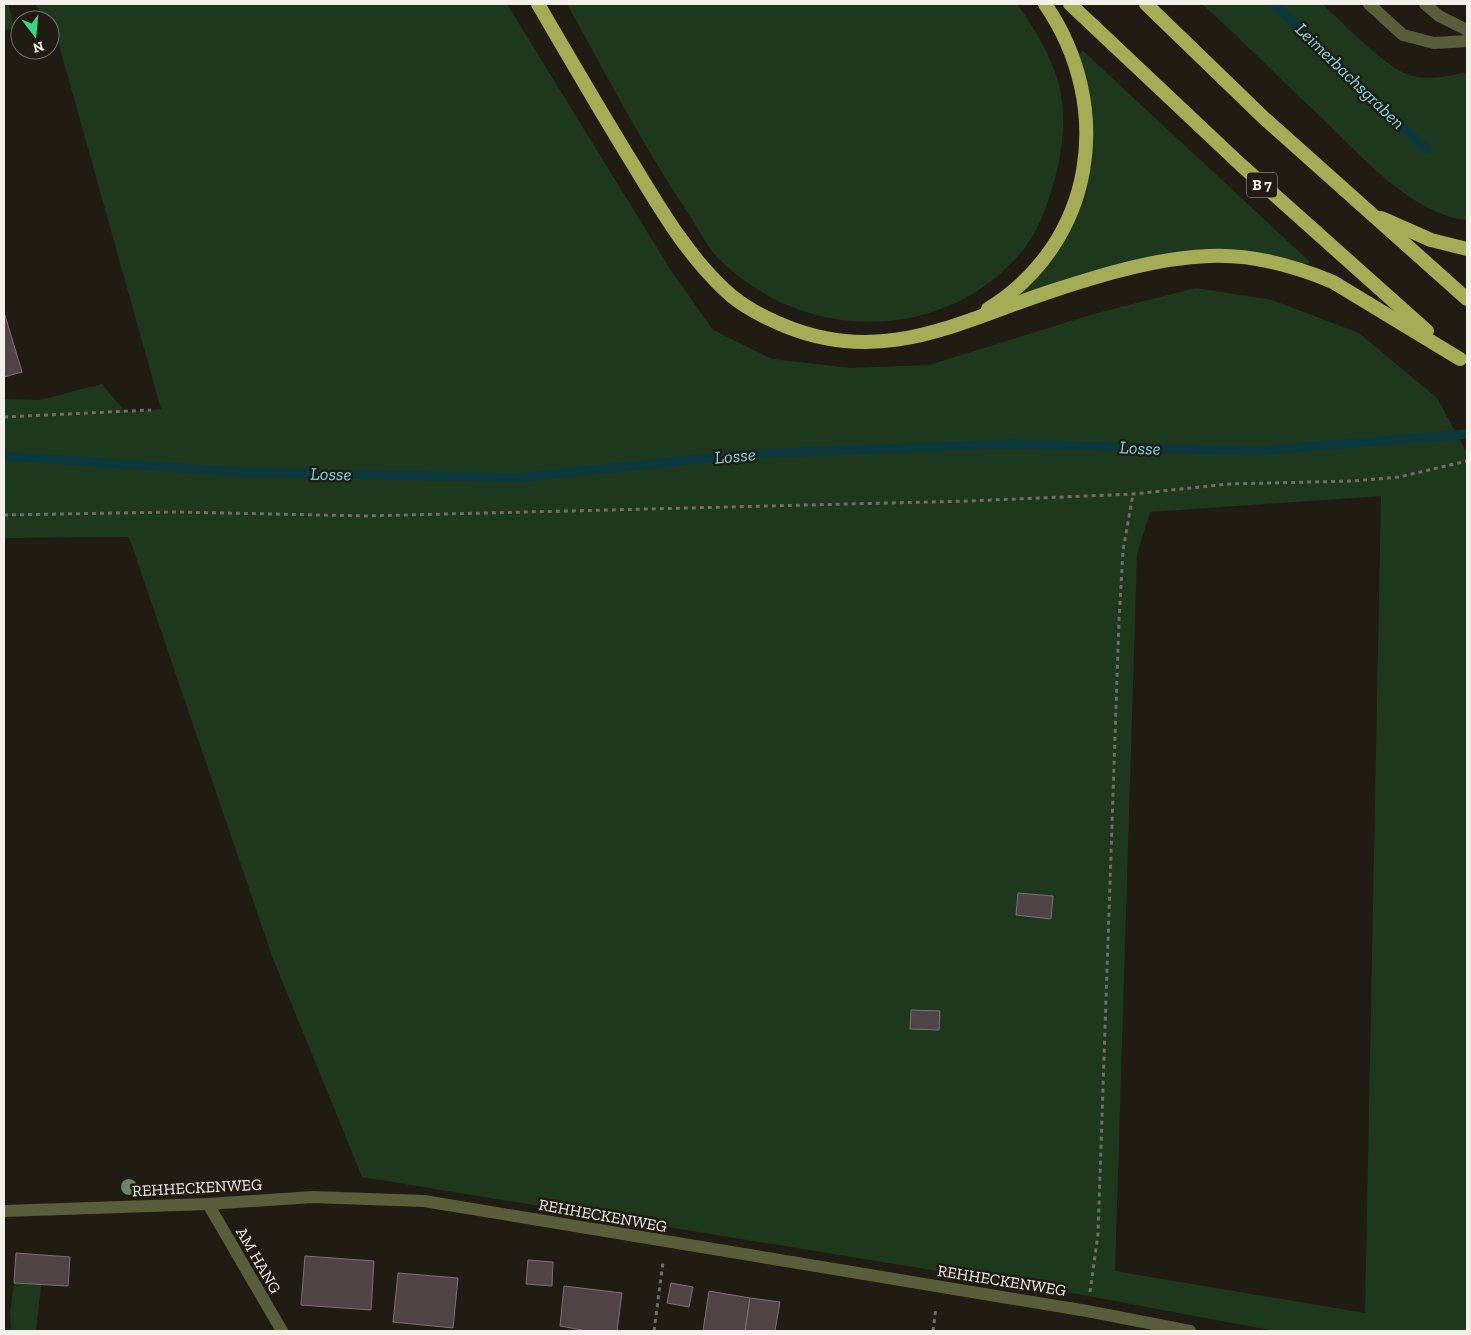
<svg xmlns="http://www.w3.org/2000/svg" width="1471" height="1335" viewBox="0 0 1471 1335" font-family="'Zilla Slab',serif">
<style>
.green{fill:#1e381e;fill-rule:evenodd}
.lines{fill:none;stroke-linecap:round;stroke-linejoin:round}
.stream{stroke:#0b383d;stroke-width:9}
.building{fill:#4f4346;stroke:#7e7174}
.path{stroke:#706c64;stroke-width:3;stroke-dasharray:4 4;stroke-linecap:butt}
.service{stroke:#595d3a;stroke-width:12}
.minor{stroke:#595d3a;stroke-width:12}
.trunk{stroke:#a4ac56;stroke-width:14}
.tree{fill:#6b8665}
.labels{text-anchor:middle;stroke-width:5;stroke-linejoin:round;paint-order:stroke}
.shield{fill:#201c13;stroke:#b4b0aa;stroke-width:1}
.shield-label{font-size:15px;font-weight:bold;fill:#f3f0ea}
.street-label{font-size:16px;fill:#f3f0ea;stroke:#201c13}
.water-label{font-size:18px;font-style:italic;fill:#7ad7e1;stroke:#201c13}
</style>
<rect width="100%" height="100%" fill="#201c13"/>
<g class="green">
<polygon points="4,4 8,4 15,28 4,31"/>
<path d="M35 4H507L670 269 713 330 772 359 851 368 929 365 1097 313 1196 288 1272 300 1359 333 1437 398 1467 453V1331H1274L1072 1293 362 1177 272 956 129 537 4 538V399L40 400 102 384 125 412 161 409 56 34 50 20H47ZM1381 496 1365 1313 1115 1271 1137 554 1150 512Z"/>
<path d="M567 4H1017C1033 27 1047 48 1056 75 1067 108 1064 146 1055 178 1048 203 1040 228 1024 249 947 344 807 344 721 261 708 249 698 228 688 213 643 146 606 74 567 4Z"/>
<path d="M1202 4H1322C1344 23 1383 66 1409 75 1428 81 1449 76 1467 72V220C1413 215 1360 155 1323 119 1282 81 1243 41 1202 4Z"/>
<polygon points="1083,51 1309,261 1309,264 1226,253 1015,298 1071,220 1088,94 1079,54"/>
<polygon points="14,1283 41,1285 36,1331 11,1331 10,1312"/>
</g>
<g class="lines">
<g class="stream">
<polyline points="1274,4 1426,149"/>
<polyline points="4,456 240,472 516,478 748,454 1011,444 1256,451 1467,434"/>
</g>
</g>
<g class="building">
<polygon points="4,312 22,372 4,377"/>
<polygon points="1018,893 1053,896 1051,919 1016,915"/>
<polygon points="911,1010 940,1011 939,1030 910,1029"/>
<polygon points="16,1253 70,1257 68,1286 14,1283"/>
<polygon points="305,1256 374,1261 371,1310 301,1305"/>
<polygon points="528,1260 553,1262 552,1286 526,1284"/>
<polygon points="398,1273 458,1278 453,1328 393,1322"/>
<polygon points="671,1283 693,1287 689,1307 667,1303"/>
<polygon points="564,1286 622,1293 617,1331 587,1331 560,1326"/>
<polygon points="709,1291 750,1298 745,1331 703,1331"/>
<polygon points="750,1298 780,1302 775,1331 745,1331"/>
</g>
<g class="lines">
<g class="path">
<polyline points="4,417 151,410"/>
<polyline points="4,515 174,512 366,516 969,501 1133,494 1229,484 1353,481 1399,477 1467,461"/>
<polyline points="1090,1292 1098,1234 1119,620 1123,551 1133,494"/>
<polyline points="654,1331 663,1262"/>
<polyline points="933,1331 936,1307"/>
</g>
<g class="service">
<polyline points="1369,4 1403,35 1434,43 1467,41"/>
<polyline points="1425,4 1439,16 1467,30"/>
</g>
<g class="minor">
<polyline points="208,1204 282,1331"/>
<polyline points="4,1211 208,1204 312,1197 424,1201 1087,1311 1190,1331"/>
</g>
<g class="trunk">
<path d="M538 4C570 59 602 114 636 169 662 212 689 257 726 291 743 307 764 317 785 326 885 367 962 320 1055 290 1104 274 1157 258 1209 256 1251 254 1295 266 1333 282L1460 359"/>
<polyline points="1070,4 1241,165 1427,331"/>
<polyline points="1146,4 1265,119 1467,299"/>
<polyline points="1381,218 1431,240 1467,249"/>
<path d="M988 309C1096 242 1115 106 1045 4"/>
</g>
</g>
<circle class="tree" cx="129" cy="1187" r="8"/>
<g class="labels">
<rect class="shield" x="1247" y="172.5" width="30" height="25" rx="4"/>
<g class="shield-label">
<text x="1262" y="190">B 7</text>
</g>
<g class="street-label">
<text transform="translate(197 1187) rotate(-3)" y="6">REHHECKENWEG</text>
<text transform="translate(603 1215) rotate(10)" y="6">REHHECKENWEG</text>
<text transform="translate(259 1260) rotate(60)" y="6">AM HANG</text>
<text transform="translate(1002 1280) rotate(9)" y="6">REHHECKENWEG</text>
</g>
<g class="water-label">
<text transform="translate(1350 76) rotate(44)" y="6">Leimerbachsgraben</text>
<text transform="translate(1140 448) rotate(2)" y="6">Losse</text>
<text transform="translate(735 456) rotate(-5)" y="6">Losse</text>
<text transform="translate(331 474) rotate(1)" y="6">Losse</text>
</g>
</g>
<rect width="1471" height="1335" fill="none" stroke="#f3f0ea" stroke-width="10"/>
<g transform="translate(35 35) rotate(164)"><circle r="24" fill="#201c13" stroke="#747169"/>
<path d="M0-4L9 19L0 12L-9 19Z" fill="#36d881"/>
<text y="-8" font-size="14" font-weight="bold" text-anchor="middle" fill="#f3f0ea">N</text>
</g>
</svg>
